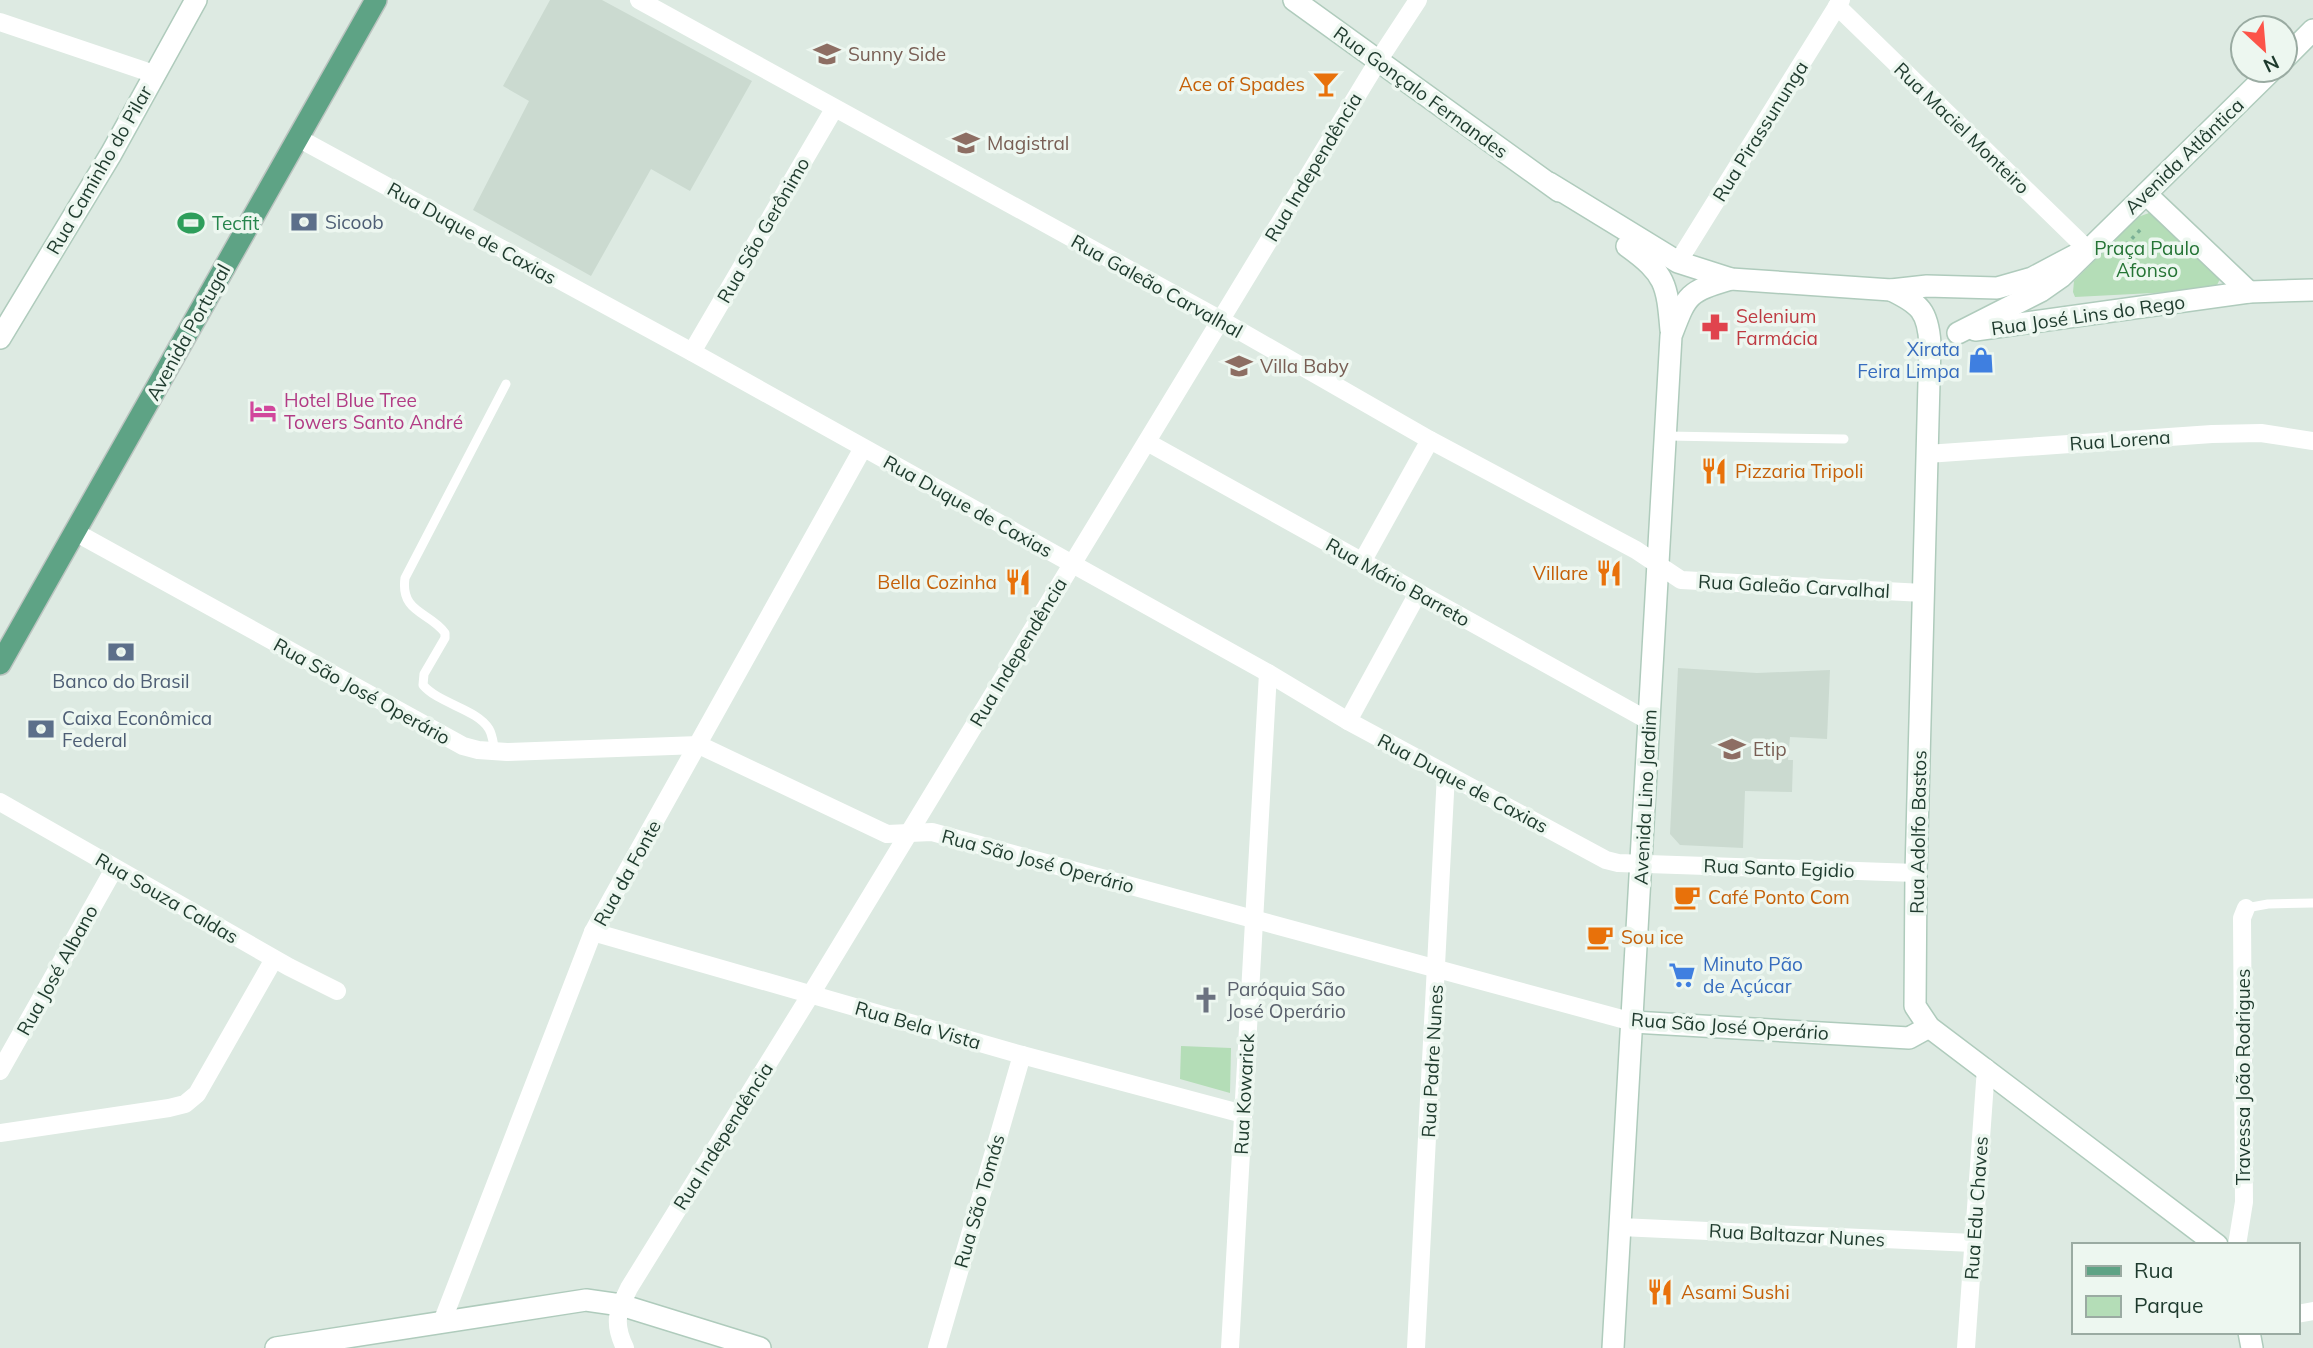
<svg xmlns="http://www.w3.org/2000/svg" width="2313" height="1348" viewBox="0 0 2313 1348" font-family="Mulish,sans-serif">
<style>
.built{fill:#cbdad0}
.green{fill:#b4ddb7}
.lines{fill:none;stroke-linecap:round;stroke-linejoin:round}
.secondary-casing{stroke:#afcbbc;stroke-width:24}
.primary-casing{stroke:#bcc4c0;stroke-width:24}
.path{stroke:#7bb096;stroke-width:3.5;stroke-dasharray:3.5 5;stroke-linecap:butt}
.lane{stroke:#fff;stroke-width:9}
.street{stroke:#fff;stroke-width:18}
.secondary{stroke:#fff;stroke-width:21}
.primary{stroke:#5ea385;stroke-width:21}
.labels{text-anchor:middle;stroke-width:7;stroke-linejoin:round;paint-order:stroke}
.education-label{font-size:19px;fill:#785e54;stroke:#edf7f0;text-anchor:start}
.food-label{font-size:19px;fill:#c56008;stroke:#edf7f0;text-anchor:start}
.street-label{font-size:19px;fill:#1e3a2d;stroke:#edf7f0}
.service-label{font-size:19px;fill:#4e5e75;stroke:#edf7f0;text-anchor:start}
.leisure-label{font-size:19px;fill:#27864d;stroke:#edf7f0;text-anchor:start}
.park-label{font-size:19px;fill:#257435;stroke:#edf7f0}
.health-label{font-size:19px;fill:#be3a42;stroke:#edf7f0;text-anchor:start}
.shop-label{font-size:19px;fill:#366cbe;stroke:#edf7f0;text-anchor:end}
.hotel-label{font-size:19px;fill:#b23c85;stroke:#edf7f0;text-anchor:start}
.worship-label{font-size:19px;fill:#5b616d;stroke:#edf7f0;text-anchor:start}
</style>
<rect width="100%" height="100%" fill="#ddeae2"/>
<g class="built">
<polygon points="550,0 602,0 752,81 690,191 651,169 591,276 473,210 529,101 503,86"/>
<polygon points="1678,668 1757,673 1830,670 1827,739 1790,737 1788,760 1793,760 1792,792 1745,791 1743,848 1680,845 1670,834"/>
</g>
<g class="green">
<polygon points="2149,213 2217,272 2220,279 2216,287 2211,290 2075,297 2073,292 2074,281 2138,217"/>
<polygon points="1181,1046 1231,1048 1230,1093 1180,1079"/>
</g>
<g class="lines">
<g class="secondary-casing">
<g id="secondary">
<polyline points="1294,0 1559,191"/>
<polyline points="2285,58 2313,30"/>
<polyline points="1549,183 1678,262 1731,279 1891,290 1927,286 1997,288 2032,278 2087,249"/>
<polyline points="2146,194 2249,292"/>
<path d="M1627 246C1666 274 1667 284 1671 330"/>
<path d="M1891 290C1920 304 1928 311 1930 344L1916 873 1915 1006 1929 1027 2217 1245"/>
<polyline points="1975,330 2249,292 2313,290"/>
<polyline points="1958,333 2041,291 2061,277 2272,70"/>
<polyline points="0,338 111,154 196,0"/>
<polyline points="1633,1022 1909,1038 1929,1027"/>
<polyline points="2249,1332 2252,1348"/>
<polyline points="276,1348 586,1300 621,1305 760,1348"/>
<path d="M1613 1348 1671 336C1687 294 1687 292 1731 279"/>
</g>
</g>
<g class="primary-casing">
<polyline id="primary" points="0,664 376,0"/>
</g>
<polyline class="path" points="2120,251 2143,227"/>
<g class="lane">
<polyline points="1667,436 1844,439"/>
<path d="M495 751C493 744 493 736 489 729 477 709 439 704 423 685L424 674 445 638V633C430 612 400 613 405 578L506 384"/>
<polyline points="2246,908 2268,904 2313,903"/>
</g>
<g class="street">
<polyline points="639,0 1219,319 1430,440 1636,550 1681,580 1923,593"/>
<polyline points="1837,6 2087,249"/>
<polyline points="0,22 154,74"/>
<polyline points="298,138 692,352 1268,673 1348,721 1606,860 1618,863 1916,873"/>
<polyline points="1678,262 1841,0"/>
<polyline points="692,352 834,109"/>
<polyline points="1147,442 1649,721"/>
<polyline points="1927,454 2212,434 2261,433 2313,441"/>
<polyline points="75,532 463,746 478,750 507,752 699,745 887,834 932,832 1633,1022"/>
<polyline points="1362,562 1430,440"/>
<polyline points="1348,721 1418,593"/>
<polyline points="0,802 289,967 337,991"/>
<polyline points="593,932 1022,1055 1243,1114"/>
<polyline points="0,1071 114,869"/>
<polyline points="0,1133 169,1108 185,1104 197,1094 274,959"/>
<polyline points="1620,1227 1973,1243"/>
<polyline points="2237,1245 2244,1202 2242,918 2246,908"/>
<polyline points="2297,1314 2313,1311"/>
<polyline points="442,1322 593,932 863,448"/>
<path d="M625 1348C613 1323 617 1312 629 1288L811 994 1378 61 1418 0"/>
<polyline points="937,1348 1022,1055"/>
<polyline points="1230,1348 1268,673"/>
<polyline points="1416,1348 1446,774"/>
<polyline points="1966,1348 1986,1068"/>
</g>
<use href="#secondary" class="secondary"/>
<use href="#primary" class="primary"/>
</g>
<defs>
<g id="school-bare" transform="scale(2.1)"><path d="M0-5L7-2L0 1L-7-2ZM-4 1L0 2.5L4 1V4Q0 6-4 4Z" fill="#8d6e63" stroke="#edf7f0" stroke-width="2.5" paint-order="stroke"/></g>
<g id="bar-bare" transform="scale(2.1)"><path d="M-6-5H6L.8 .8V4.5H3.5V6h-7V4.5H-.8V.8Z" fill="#e8710a" stroke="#edf7f0" stroke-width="2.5" paint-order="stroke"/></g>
<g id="bank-bare" transform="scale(2.1)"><path d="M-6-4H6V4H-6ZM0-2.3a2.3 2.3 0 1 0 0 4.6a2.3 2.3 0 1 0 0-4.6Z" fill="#5c6f8a" stroke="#edf7f0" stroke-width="2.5" paint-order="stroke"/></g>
<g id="stadium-bare" transform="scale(2.1)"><path d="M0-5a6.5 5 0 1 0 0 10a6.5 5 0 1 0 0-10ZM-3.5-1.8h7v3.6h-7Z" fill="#2e9e5b" stroke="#edf7f0" stroke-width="2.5" paint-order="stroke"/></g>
<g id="pharmacy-bare" transform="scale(2.1)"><path d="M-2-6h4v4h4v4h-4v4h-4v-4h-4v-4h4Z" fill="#e0444e" stroke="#edf7f0" stroke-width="2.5" paint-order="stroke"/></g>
<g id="shop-bare" transform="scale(2.1)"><path d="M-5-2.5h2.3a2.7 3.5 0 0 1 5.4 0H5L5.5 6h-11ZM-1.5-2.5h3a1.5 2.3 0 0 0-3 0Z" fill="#3f7fe0" stroke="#edf7f0" stroke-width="2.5" paint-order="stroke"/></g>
<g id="hotel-bare" transform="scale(2.1)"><path d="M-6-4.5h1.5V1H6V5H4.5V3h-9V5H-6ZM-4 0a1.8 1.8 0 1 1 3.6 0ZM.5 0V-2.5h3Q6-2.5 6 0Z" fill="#d1479c" stroke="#edf7f0" stroke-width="2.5" paint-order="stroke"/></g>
<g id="restaurant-bare" transform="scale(2.1)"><path d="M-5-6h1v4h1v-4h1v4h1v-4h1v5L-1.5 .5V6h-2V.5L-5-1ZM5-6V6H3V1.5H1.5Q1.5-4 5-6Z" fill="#e8710a" stroke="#edf7f0" stroke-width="2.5" paint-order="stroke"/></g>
<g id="cafe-bare" transform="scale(2.1)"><path d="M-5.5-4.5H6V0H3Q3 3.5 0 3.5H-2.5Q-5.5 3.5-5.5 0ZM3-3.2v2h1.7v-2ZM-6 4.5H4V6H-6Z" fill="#e8710a" stroke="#edf7f0" stroke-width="2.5" paint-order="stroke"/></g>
<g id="supermarket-bare" transform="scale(2.1)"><path d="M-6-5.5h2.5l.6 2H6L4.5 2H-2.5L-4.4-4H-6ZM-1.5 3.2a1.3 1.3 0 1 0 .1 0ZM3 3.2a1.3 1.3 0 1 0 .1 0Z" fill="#3f7fe0" stroke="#edf7f0" stroke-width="2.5" paint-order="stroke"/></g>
<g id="church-bare" transform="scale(2.1)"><path d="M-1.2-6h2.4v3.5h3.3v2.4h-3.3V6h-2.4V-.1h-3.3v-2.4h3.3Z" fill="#6b7280" stroke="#edf7f0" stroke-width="2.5" paint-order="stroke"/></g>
</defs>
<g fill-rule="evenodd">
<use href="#school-bare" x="827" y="54"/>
<use href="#bar-bare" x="1326" y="84"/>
<use href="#school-bare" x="966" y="143"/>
<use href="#bank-bare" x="304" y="222"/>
<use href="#stadium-bare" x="191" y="223"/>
<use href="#pharmacy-bare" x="1715" y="327"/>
<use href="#shop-bare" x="1981" y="360"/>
<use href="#school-bare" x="1239" y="366"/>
<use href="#hotel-bare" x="263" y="411"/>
<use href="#restaurant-bare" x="1714" y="471"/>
<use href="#restaurant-bare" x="1609" y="573"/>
<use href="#restaurant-bare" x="1018" y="582"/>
<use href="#bank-bare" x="121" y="652"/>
<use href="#bank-bare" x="41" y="729"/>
<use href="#school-bare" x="1732" y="749"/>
<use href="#cafe-bare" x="1687" y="897"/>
<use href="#cafe-bare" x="1600" y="937"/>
<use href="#supermarket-bare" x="1682" y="975"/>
<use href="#church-bare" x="1206" y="1000"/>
<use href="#restaurant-bare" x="1660" y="1292"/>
</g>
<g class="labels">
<g class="education-label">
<text x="848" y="61">Sunny Side</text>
<text x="987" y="150">Magistral</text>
<text x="1260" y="373">Villa Baby</text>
<text x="1753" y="756">Etip</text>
</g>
<g class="food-label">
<text x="1305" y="91" text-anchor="end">Ace of Spades</text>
<text x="1735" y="478">Pizzaria Tripoli</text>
<text x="1588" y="580" text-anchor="end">Villare</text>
<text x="997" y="589" text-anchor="end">Bella Cozinha</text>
<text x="1708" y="904">Café Ponto Com</text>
<text x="1621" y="944">Sou ice</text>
<text x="1681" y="1299">Asami Sushi</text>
</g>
<g class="street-label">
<text transform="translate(1421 92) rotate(36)" y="7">Rua Gonçalo Fernandes</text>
<text transform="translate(1962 128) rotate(44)" y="7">Rua Maciel Monteiro</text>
<text transform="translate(1760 131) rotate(-58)" y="7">Rua Pirassununga</text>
<text transform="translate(2184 156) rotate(-44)" y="7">Avenida Atlântica</text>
<text transform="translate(1313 167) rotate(-59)" y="7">Rua Independência</text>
<text transform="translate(99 170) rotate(-60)" y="7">Rua Caminho do Pilar</text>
<text transform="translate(763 230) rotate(-60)" y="7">Rua São Gerônimo</text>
<text transform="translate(472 233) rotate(29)" y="7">Rua Duque de Caxias</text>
<text transform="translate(1157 286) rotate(29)" y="7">Rua Galeão Carvalhal</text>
<text transform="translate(2088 315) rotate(-8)" y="7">Rua José Lins do Rego</text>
<text transform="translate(188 332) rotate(-61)" y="7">Avenida Portugal</text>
<text transform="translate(2120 440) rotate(-4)" y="7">Rua Lorena</text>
<text transform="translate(968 506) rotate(29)" y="7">Rua Duque de Caxias</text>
<text transform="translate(1398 582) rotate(29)" y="7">Rua Mário Barreto</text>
<text transform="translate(1794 586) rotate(3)" y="7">Rua Galeão Carvalhal</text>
<text transform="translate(1018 652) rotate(-59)" y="7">Rua Independência</text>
<text transform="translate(362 691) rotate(29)" y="7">Rua São José Operário</text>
<text transform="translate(1463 783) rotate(28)" y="7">Rua Duque de Caxias</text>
<text transform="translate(1645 797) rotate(-87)" y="7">Avenida Lino Jardim</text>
<text transform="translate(1918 832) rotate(-89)" y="7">Rua Adolfo Bastos</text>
<text transform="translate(1038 861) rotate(15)" y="7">Rua São José Operário</text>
<text transform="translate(1779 868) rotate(2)" y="7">Rua Santo Egidio</text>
<text transform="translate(627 873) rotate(-61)" y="7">Rua da Fonte</text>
<text transform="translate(167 898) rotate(30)" y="7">Rua Souza Caldas</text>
<text transform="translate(57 970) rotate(-61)" y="7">Rua José Albano</text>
<text transform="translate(918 1025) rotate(16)" y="7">Rua Bela Vista</text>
<text transform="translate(1730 1026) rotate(4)" y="7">Rua São José Operário</text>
<text transform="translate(1432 1061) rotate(-87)" y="7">Rua Padre Nunes</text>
<text transform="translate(2243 1077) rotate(-90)" y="7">Travessa João Rodrigues</text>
<text transform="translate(1244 1094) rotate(-87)" y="7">Rua Kowarick</text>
<text transform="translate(723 1136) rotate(-58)" y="7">Rua Independência</text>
<text transform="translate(979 1201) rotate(-74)" y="7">Rua São Tomás</text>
<text transform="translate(1976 1208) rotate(-86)" y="7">Rua Edu Chaves</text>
<text transform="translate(1797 1235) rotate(3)" y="7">Rua Baltazar Nunes</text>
</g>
<g class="service-label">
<text x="325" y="229">Sicoob</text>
<text x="121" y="688" text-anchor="middle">Banco do Brasil</text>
<text x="62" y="725">Caixa Econômica<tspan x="62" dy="22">Federal</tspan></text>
</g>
<g class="leisure-label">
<text x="212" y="230">Tecfit</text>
</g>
<g class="park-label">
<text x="2147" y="255">Praça Paulo<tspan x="2147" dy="22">Afonso</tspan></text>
</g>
<g class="health-label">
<text x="1736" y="323">Selenium<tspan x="1736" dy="22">Farmácia</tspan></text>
</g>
<g class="shop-label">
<text x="1960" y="356">Xirata<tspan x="1960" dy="22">Feira Limpa</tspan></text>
<text x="1703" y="971" text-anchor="start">Minuto Pão<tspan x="1703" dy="22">de Açúcar</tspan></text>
</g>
<g class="hotel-label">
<text x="284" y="407">Hotel Blue Tree<tspan x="284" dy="22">Towers Santo André</tspan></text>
</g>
<g class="worship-label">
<text x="1227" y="996">Paróquia São<tspan x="1227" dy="22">José Operário</tspan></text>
</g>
</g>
<rect x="2072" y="1243" width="228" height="91" fill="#edf7f0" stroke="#9aaba2" stroke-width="2"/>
<rect x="2086" y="1266" width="35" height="10" fill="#5ea385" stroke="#9aaba2" stroke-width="2"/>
<text x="2134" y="1278" font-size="21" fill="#1e3a2d">Rua</text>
<rect x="2086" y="1296" width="35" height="21" fill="#b4ddb7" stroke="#9aaba2" stroke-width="2"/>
<text x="2134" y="1313" font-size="21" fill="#1e3a2d">Parque</text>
<g transform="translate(2264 49) rotate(154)"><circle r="33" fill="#edf7f0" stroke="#9aaba2" stroke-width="2"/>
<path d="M0-5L12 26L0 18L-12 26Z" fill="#fc5449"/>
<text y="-10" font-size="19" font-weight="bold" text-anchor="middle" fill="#1e3a2d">N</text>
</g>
</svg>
